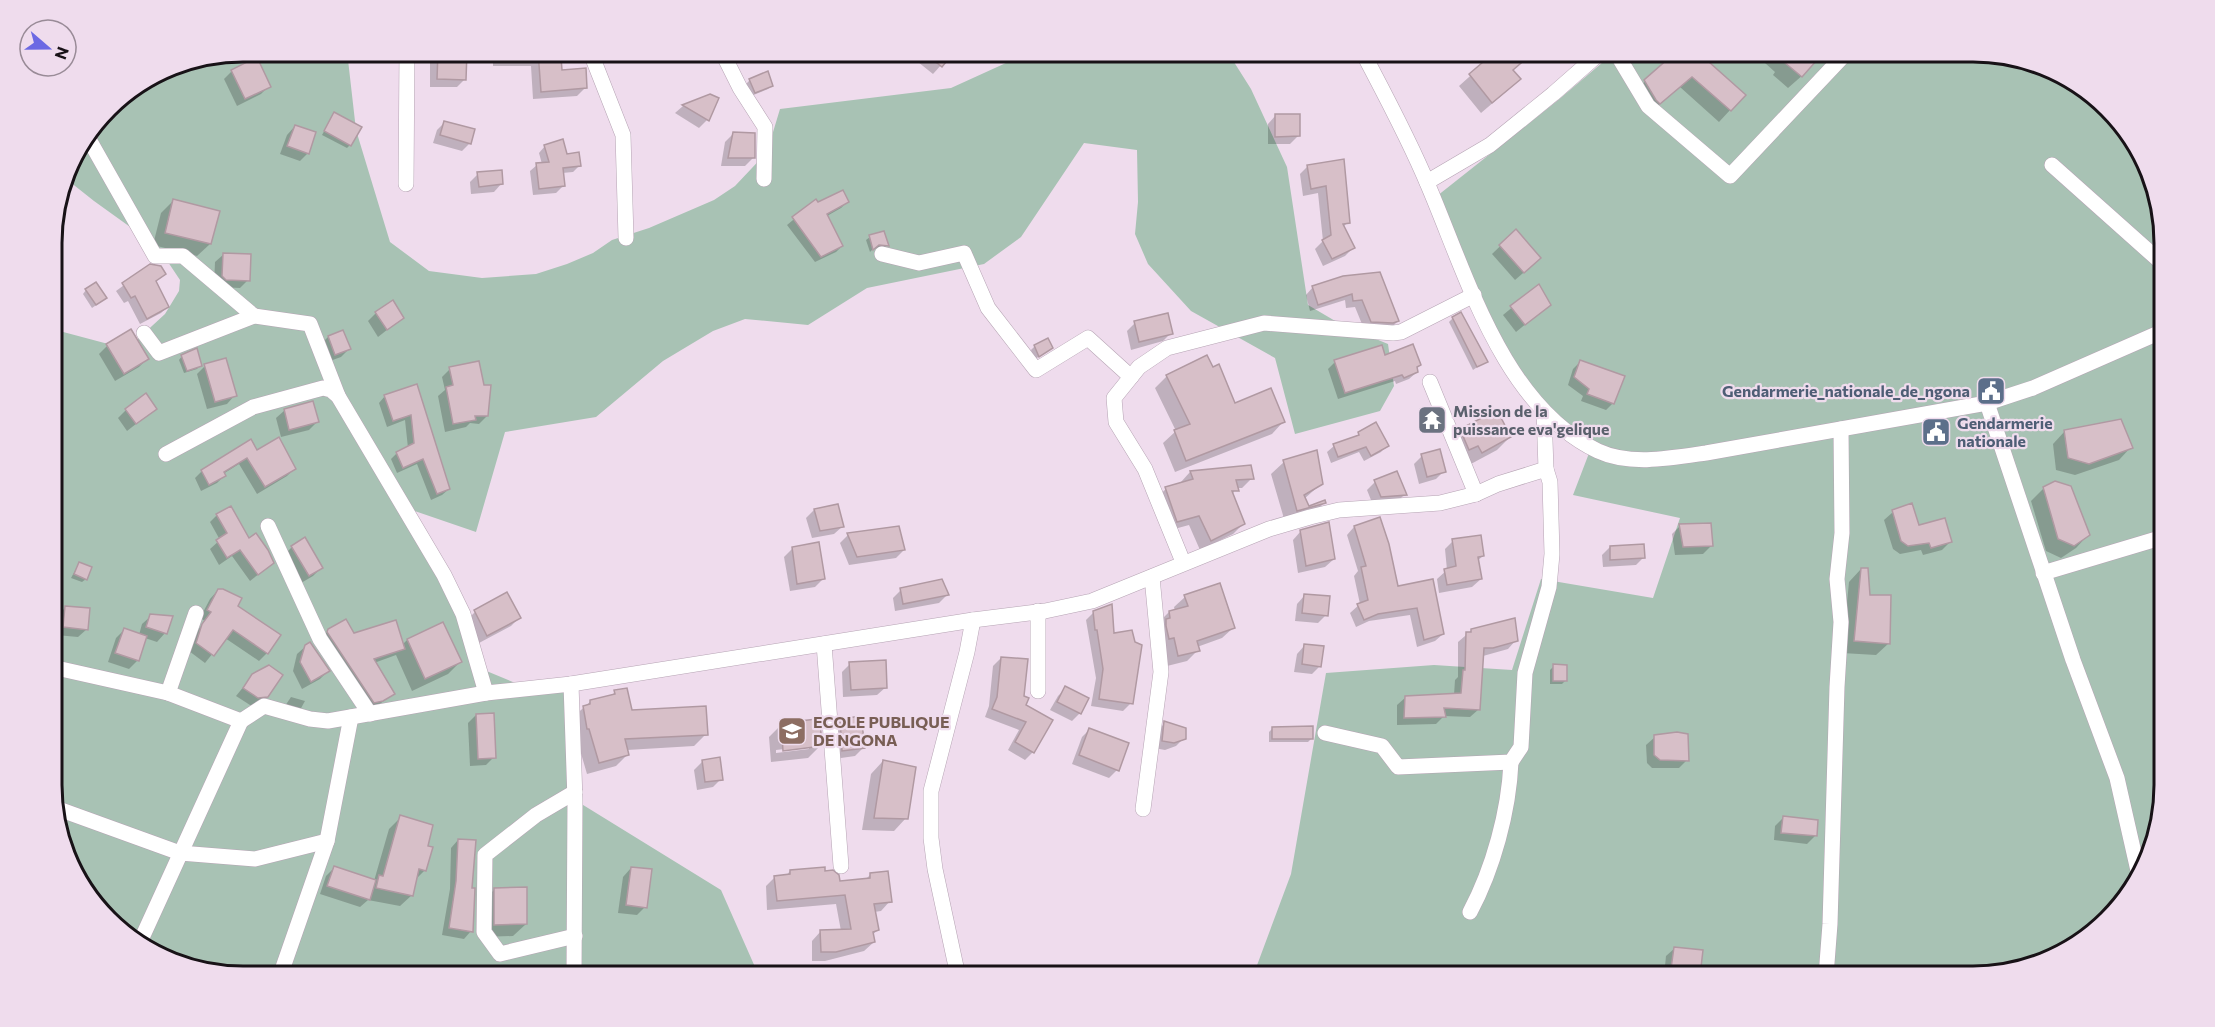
<svg xmlns="http://www.w3.org/2000/svg" width="2215" height="1027" viewBox="0 0 2215 1027" font-family="Commissioner,sans-serif">
<style>
.green{fill:#a8c2b4}
.shadow{fill:#0003;fill-rule:evenodd}
.building{fill:#d7bfc8;stroke:#b099a2;stroke-width:1.5}
.lines{fill:none;stroke-linecap:round;stroke-linejoin:round}
.minor-casing{stroke:#b6a4b4;stroke-width:16}
.minor{stroke:#fff;stroke-width:15}
.labels{text-anchor:middle;stroke-width:4.5;stroke-linejoin:round;paint-order:stroke}
.service-label{font-size:16px;font-weight:bold;fill:#4e5e75;stroke:#efdced;text-anchor:end}
.worship-label{font-size:16px;font-weight:bold;fill:#5b616d;stroke:#efdced;text-anchor:start}
.education-label{font-size:16px;font-weight:bold;fill:#785e54;stroke:#efdced;text-anchor:start}
.rim{fill:none;stroke:#181217;stroke-width:3}
</style>
<rect width="100%" height="100%" fill="#efdced"/>
<g class="green">
<polygon points="242,51 347,51 356,130 390,242 429,271 482,278 536,274 567,264 593,253 612,240 649,228 714,200 735,186 767,152 780,109 951,88 1032,51 1227,51 1251,89 1287,167 1308,305 1342,325 1388,344 1394,386 1380,411 1295,434 1275,358 1191,311 1148,264 1135,234 1138,202 1137,150 1084,143 1021,237 984,264 867,288 808,325 745,319 713,331 663,361 596,417 505,432 476,532 403,507 444,575 472,665 537,692 571,684 575,800 721,890 759,976 242,976 169,961 90,901 53,810 52,329 127,349 165,314 179,291 180,280 158,247 94,201 65,178 71,157 116,99 169,65"/>
<polygon points="1616,51 1973,51 2046,66 2125,126 2162,218 2164,785 2149,858 2117,911 2079,944 1985,976 1253,976 1291,874 1326,673 1434,665 1512,670 1541,579 1653,598 1680,518 1573,495 1591,448 1529,402 1437,196 1557,101"/>
</g>
<g class="shadow">
<polygon points="426,51 465,51 465,79 457,87 430,87 430,58 427,58"/>
<polygon points="493,51 550,51 552,59 561,72 585,88 577,96 533,99 531,66 493,66"/>
<polygon points="918,51 951,51 951,54 933,74 913,58"/>
<polygon points="1512,51 1534,51 1512,70 1508,90 1481,113 1459,86 1497,52 1502,60"/>
<polygon points="1680,51 1707,51 1712,57 1707,62 1744,95 1719,122 1680,87 1648,114 1633,92"/>
<polygon points="1774,51 1823,51 1804,74 1788,88 1773,75 1775,72 1765,63"/>
<polygon points="232,71 269,86 261,94 237,106 224,79"/>
<polygon points="750,80 772,85 768,89 751,96 746,84"/>
<polygon points="710,95 717,99 707,120 699,128 675,113 683,106"/>
<polygon points="334,114 350,145 347,148 322,135"/>
<polygon points="1276,115 1298,136 1290,144 1268,144 1268,124"/>
<polygon points="445,122 470,143 462,151 433,143 437,130"/>
<polygon points="295,126 308,153 300,161 280,154 287,135"/>
<polygon points="733,134 753,158 745,166 721,166 725,142"/>
<polygon points="545,146 566,155 580,165 573,172 562,173 563,186 556,193 533,195 530,171 537,165 542,164 539,153"/>
<polygon points="1343,160 1348,222 1343,227 1353,248 1345,256 1323,266 1315,249 1323,241 1318,193 1303,196 1300,174 1308,166"/>
<polygon points="478,174 502,183 494,192 471,194 470,182"/>
<polygon points="173,201 210,244 197,256 153,245 161,213"/>
<polygon points="816,201 818,204 847,202 841,208 827,216 842,246 836,252 815,262 787,225"/>
<polygon points="1516,231 1531,266 1515,280 1492,254"/>
<polygon points="870,237 887,245 883,249 874,248 870,252 866,240"/>
<polygon points="224,254 248,280 240,288 218,287 214,285 215,262"/>
<polygon points="150,266 164,274 154,282 167,307 161,313 140,324 128,301 124,303 116,291"/>
<polygon points="1343,278 1398,321 1390,329 1364,329 1355,307 1346,308 1345,300 1310,311 1306,295 1313,287"/>
<polygon points="1538,286 1549,305 1516,332 1503,315"/>
<polygon points="53,288 62,299 52,309 52,289"/>
<polygon points="86,290 102,301 92,308 83,294"/>
<polygon points="376,313 402,318 378,337 368,321"/>
<polygon points="1453,318 1486,361 1473,370 1449,322"/>
<polygon points="1135,323 1171,333 1163,341 1131,350 1127,331"/>
<polygon points="343,332 349,349 341,357 327,362 320,345 328,337"/>
<polygon points="107,346 147,359 139,367 115,381 99,354"/>
<polygon points="1035,346 1048,351 1035,359 1031,350"/>
<polygon points="182,356 200,365 197,369 184,373 179,360"/>
<polygon points="1384,357 1419,365 1416,368 1417,372 1409,379 1396,384 1395,381 1338,399 1328,369 1335,362"/>
<polygon points="1581,361 1613,403 1606,410 1581,401 1583,396 1568,385 1573,369"/>
<polygon points="205,366 235,395 227,404 207,409 197,374"/>
<polygon points="450,369 487,416 479,424 470,423 466,427 445,432 438,396 445,390 442,377"/>
<polygon points="1167,376 1235,405 1283,422 1272,434 1175,472 1163,443 1176,431 1155,388"/>
<polygon points="416,386 449,489 442,495 431,500 417,464 397,473 391,459 397,453 408,448 405,420 387,427 379,403 385,396"/>
<polygon points="155,409 127,431 118,418 126,410"/>
<polygon points="285,410 317,422 309,430 281,437 276,418"/>
<polygon points="1461,431 1510,437 1497,450 1469,465 1448,443"/>
<polygon points="2065,431 2131,447 2119,460 2075,475 2056,470 2053,444"/>
<polygon points="1359,434 1387,445 1381,452 1364,461 1359,452 1331,463 1327,452 1334,446 1354,438"/>
<polygon points="256,452 295,468 287,476 257,494 239,464 223,474 224,476 217,483 201,491 195,478 202,471"/>
<polygon points="1422,456 1444,471 1436,479 1419,484 1414,464"/>
<polygon points="1284,462 1321,484 1304,499 1308,508 1324,503 1312,515 1285,522 1271,474"/>
<polygon points="1190,472 1252,478 1242,488 1236,488 1232,495 1243,524 1233,534 1200,550 1189,525 1167,531 1156,498 1166,489 1182,484 1181,482"/>
<polygon points="1375,482 1405,494 1397,502 1373,505 1367,490"/>
<polygon points="2044,488 2088,535 2076,548 2061,558 2046,551 2031,501"/>
<polygon points="814,510 843,526 834,534 812,538 806,518"/>
<polygon points="1893,512 1918,527 1950,542 1942,550 1923,555 1921,550 1900,554 1893,549 1884,520"/>
<polygon points="217,515 249,540 273,563 250,581 232,556 219,565 210,549 220,540 210,522"/>
<polygon points="1680,526 1711,546 1703,554 1675,555 1672,534"/>
<polygon points="1354,527 1396,587 1443,634 1435,641 1417,647 1410,615 1369,621 1356,627 1350,613 1360,604 1354,576 1358,571 1347,535"/>
<polygon points="1301,531 1334,559 1325,567 1298,573 1293,540"/>
<polygon points="848,535 904,550 896,558 849,565 840,543"/>
<polygon points="1453,541 1483,556 1477,561 1481,579 1472,587 1439,593 1437,579 1447,570 1445,549"/>
<polygon points="292,547 321,568 313,576 301,583 284,555"/>
<polygon points="1610,547 1644,557 1636,565 1603,567 1602,555"/>
<polygon points="792,549 823,579 815,587 790,591 784,557"/>
<polygon points="79,563 86,579 82,582 71,578"/>
<polygon points="1861,569 1869,596 1889,643 1876,655 1842,653 1849,582"/>
<polygon points="218,590 237,606 267,653 259,661 225,638 205,663 189,651 195,634 205,621 200,618 210,599"/>
<polygon points="901,590 947,595 939,603 895,611 893,598"/>
<polygon points="507,594 519,618 511,626 479,643 467,620 475,612"/>
<polygon points="1305,595 1326,615 1318,623 1295,621 1297,604"/>
<polygon points="1185,597 1233,628 1222,638 1197,647 1198,650 1187,661 1167,666 1158,623 1169,612 1175,611 1174,607"/>
<polygon points="66,607 87,629 78,637 56,635 58,615"/>
<polygon points="1094,612 1112,635 1131,703 1123,711 1091,706 1096,678 1086,620"/>
<polygon points="151,616 171,618 165,633 157,642 145,638 137,661 129,669 108,662 116,638 124,630 139,635 142,624"/>
<polygon points="329,630 402,645 407,640 460,662 448,674 412,691 396,655 374,663 393,694 373,709 320,639"/>
<polygon points="1472,630 1516,640 1508,649 1483,656 1479,709 1470,717 1444,716 1436,724 1397,725 1397,705 1406,697 1454,695 1455,680 1458,677 1458,642"/>
<polygon points="1305,645 1320,666 1312,674 1294,672 1297,654"/>
<polygon points="306,646 328,671 320,679 302,689 293,671 297,654"/>
<polygon points="1001,658 1023,697 1033,752 1025,760 1008,750 1019,730 985,717 989,706 993,666"/>
<polygon points="850,664 886,687 877,695 843,697 842,672"/>
<polygon points="1554,666 1565,681 1562,684 1550,684 1550,670"/>
<polygon points="253,675 267,696 258,705 250,705 236,696"/>
<polygon points="1066,688 1080,713 1072,721 1050,710 1058,696"/>
<polygon points="615,692 630,712 706,734 694,746 627,750 628,754 616,766 587,774 571,719 591,701 610,697"/>
<polygon points="291,697 305,701 300,710 285,706"/>
<polygon points="476,715 494,757 486,765 470,766 468,723"/>
<polygon points="840,720 863,748 855,756 834,759 832,728"/>
<polygon points="1165,723 1184,738 1176,746 1165,750 1154,748 1157,731"/>
<path d="M781 725 820 746 808 758 771 762 769 737ZM809 746V749L776 753V750Z"/>
<polygon points="1273,728 1311,739 1308,742 1269,742 1269,732"/>
<polygon points="1090,729 1117,770 1109,778 1072,764 1082,737"/>
<polygon points="1655,737 1687,760 1679,768 1652,768 1647,763 1646,745"/>
<polygon points="703,761 721,779 713,787 697,790 694,770"/>
<polygon points="883,761 906,818 894,831 862,830 871,774"/>
<polygon points="401,817 426,847 425,870 415,880 412,895 400,906 368,900 360,907 320,894 326,876 334,868 374,881 389,829"/>
<polygon points="1783,818 1815,836 1807,844 1774,840 1775,826"/>
<polygon points="458,840 471,890 471,931 464,939 442,935 450,889 451,848"/>
<polygon points="631,868 645,907 637,915 618,913 623,877"/>
<polygon points="790,871 824,873 838,883 865,880 870,875 890,901 881,911 874,912 878,930 872,935 874,942 864,951 825,961 812,961 812,941 821,931 841,931 836,904 767,910 766,886 775,877 786,876"/>
<polygon points="495,889 526,924 513,936 482,937 482,902"/>
<polygon points="1675,948 1698,976 1664,976 1666,956"/>
<polygon points="822,971 823,976 794,976 798,972"/>
</g>
<g class="building">
<polygon points="438,51 467,51 466,80 437,79"/>
<polygon points="538,51 551,51 553,58 561,57 562,70 586,68 587,88 541,92"/>
<polygon points="922,51 955,51 942,67"/>
<polygon points="1496,51 1503,57 1510,51 1535,51 1513,70 1521,79 1492,103 1469,74"/>
<polygon points="1677,51 1722,51 1709,62 1746,95 1731,111 1692,77 1660,104 1656,100 1644,80"/>
<polygon points="1778,51 1825,51 1802,77 1784,62 1787,59"/>
<polygon points="257,57 271,87 245,99 231,70"/>
<polygon points="768,71 773,86 755,93 749,79"/>
<polygon points="710,94 719,98 709,121 682,105"/>
<polygon points="334,112 362,127 351,146 324,131"/>
<polygon points="1275,114 1300,114 1300,136 1275,137"/>
<polygon points="444,121 475,129 471,144 440,135"/>
<polygon points="295,125 316,132 309,154 287,146"/>
<polygon points="733,132 755,133 755,158 728,158"/>
<polygon points="563,139 567,154 579,152 581,166 563,168 565,186 539,189 536,163 549,162 544,145"/>
<polygon points="1344,159 1350,223 1343,224 1355,248 1332,259 1322,240 1331,235 1326,186 1311,189 1307,165"/>
<polygon points="502,170 503,184 479,187 477,172"/>
<polygon points="843,190 849,202 827,214 843,246 821,257 792,217 816,199 818,202"/>
<polygon points="173,199 220,211 211,244 165,233"/>
<polygon points="1516,229 1541,258 1524,273 1499,245"/>
<polygon points="884,231 889,246 879,245 873,250 869,235"/>
<polygon points="223,253 251,254 250,281 226,280 222,276"/>
<polygon points="150,264 161,266 166,274 156,281 169,307 147,319 135,296 131,298 122,283"/>
<polygon points="1380,272 1399,321 1393,323 1371,322 1362,300 1353,301 1352,294 1318,305 1312,286 1343,276"/>
<polygon points="96,282 107,298 96,305 85,289"/>
<polygon points="1539,284 1551,305 1525,325 1510,306"/>
<polygon points="393,300 404,318 387,330 375,312"/>
<polygon points="1461,312 1488,362 1477,367 1452,317"/>
<polygon points="1168,313 1173,334 1139,342 1134,321"/>
<polygon points="131,329 149,359 124,374 106,344"/>
<polygon points="343,330 351,349 335,355 328,336"/>
<polygon points="1048,338 1053,348 1039,357 1034,345"/>
<polygon points="1413,344 1421,365 1417,367 1418,372 1404,378 1402,375 1345,393 1334,360 1382,345 1385,355"/>
<polygon points="197,348 202,366 187,371 181,355"/>
<polygon points="1207,355 1213,367 1219,364 1235,403 1271,388 1285,422 1186,461 1174,430 1190,424 1166,375"/>
<polygon points="226,358 237,396 215,402 204,364"/>
<polygon points="1580,360 1625,376 1614,404 1587,394 1589,389 1574,377"/>
<polygon points="479,361 484,385 491,385 488,416 475,416 476,420 453,424 446,387 453,385 449,367"/>
<polygon points="417,384 450,489 437,494 423,459 403,468 396,452 414,443 411,415 393,421 384,395"/>
<polygon points="146,393 157,409 136,424 125,409"/>
<polygon points="313,401 319,422 289,430 284,409"/>
<polygon points="1497,410 1511,437 1482,453 1478,446 1469,450 1460,429"/>
<polygon points="2121,419 2133,448 2089,464 2068,458 2064,430"/>
<polygon points="1376,422 1389,446 1371,456 1366,447 1338,457 1333,444 1359,435 1358,432"/>
<polygon points="279,437 296,469 265,487 247,458 224,472 226,476 209,485 201,470 251,439 257,450"/>
<polygon points="1440,449 1446,472 1427,477 1421,454"/>
<polygon points="1317,450 1323,484 1304,495 1309,506 1325,500 1326,503 1297,511 1283,460"/>
<polygon points="1251,465 1254,479 1236,480 1239,491 1232,491 1245,524 1211,541 1199,516 1177,522 1165,487 1193,479 1190,471"/>
<polygon points="1397,471 1407,495 1381,497 1374,480"/>
<polygon points="2055,481 2071,486 2090,535 2074,546 2058,539 2043,487"/>
<polygon points="1912,503 1919,525 1945,518 1952,542 1931,548 1929,543 1908,546 1901,541 1892,510"/>
<polygon points="838,504 844,527 820,531 814,509"/>
<polygon points="231,506 249,538 256,533 268,550 274,563 258,575 240,550 227,558 216,540 227,533 216,514"/>
<polygon points="1380,517 1389,544 1398,586 1433,579 1444,634 1424,640 1417,608 1378,614 1364,620 1357,604 1368,600 1361,567 1366,566 1354,526"/>
<polygon points="1329,522 1335,559 1306,566 1300,530"/>
<polygon points="1711,523 1713,546 1683,547 1679,524"/>
<polygon points="899,526 905,550 857,557 847,533"/>
<polygon points="1481,535 1484,556 1478,557 1482,579 1447,585 1444,569 1456,566 1452,539"/>
<polygon points="305,537 323,568 309,576 291,546"/>
<polygon points="819,542 825,579 797,584 792,547"/>
<polygon points="1644,544 1645,558 1610,560 1610,546"/>
<polygon points="79,562 92,567 87,580 74,574"/>
<polygon points="1861,568 1868,568 1870,595 1891,595 1890,644 1854,641"/>
<polygon points="942,579 949,595 903,604 900,588"/>
<polygon points="1220,583 1235,628 1197,641 1200,651 1178,656 1174,638 1169,639 1166,626 1166,619 1170,618 1169,611 1188,606 1184,595"/>
<polygon points="218,589 223,589 242,598 238,606 281,635 268,654 233,630 214,656 196,643 202,624 211,612 207,610"/>
<polygon points="507,592 521,618 487,636 474,610"/>
<polygon points="1304,594 1330,596 1328,616 1302,613"/>
<polygon points="1112,604 1114,633 1132,630 1135,642 1142,645 1133,704 1099,699 1103,669 1097,630 1095,630 1093,611"/>
<polygon points="65,606 90,608 88,630 63,627"/>
<polygon points="150,614 173,616 167,634 146,627"/>
<polygon points="1515,618 1518,641 1493,648 1484,648 1480,710 1444,708 1446,717 1404,718 1405,696 1461,693 1463,670 1465,670 1466,632 1471,632 1471,629"/>
<polygon points="346,619 354,633 396,620 405,649 374,659 395,694 383,701 374,703 327,632 328,629"/>
<polygon points="443,622 462,662 425,679 407,639"/>
<polygon points="124,628 147,636 139,661 115,653"/>
<polygon points="310,642 330,671 311,682 300,662 305,645"/>
<polygon points="1304,644 1324,646 1321,667 1302,664"/>
<polygon points="1001,657 1028,659 1024,696 1029,698 1026,705 1053,720 1034,753 1015,742 1026,722 992,709 997,697"/>
<polygon points="886,660 887,688 851,690 849,662"/>
<polygon points="1553,664 1567,665 1567,681 1553,681"/>
<polygon points="269,665 283,675 268,697 258,698 243,688 252,674"/>
<polygon points="1065,686 1089,698 1081,714 1057,702"/>
<polygon points="627,688 632,710 706,706 708,735 625,739 629,755 599,763 589,729 587,729 583,706 590,704 590,700 615,694 614,690"/>
<polygon points="494,713 496,758 478,759 476,714"/>
<polygon points="861,716 865,748 842,751 840,719"/>
<polygon points="817,719 817,722 820,721 822,746 783,751 781,723"/>
<polygon points="1164,721 1186,728 1186,739 1174,743 1162,741"/>
<polygon points="1313,726 1313,739 1272,739 1272,727"/>
<polygon points="1089,728 1129,743 1119,771 1079,755"/>
<polygon points="1677,732 1688,734 1689,761 1660,760 1654,755 1654,735"/>
<polygon points="720,757 723,780 705,782 702,760"/>
<polygon points="883,760 916,767 908,819 874,818"/>
<polygon points="400,815 433,825 428,846 433,847 426,871 419,869 413,896 376,888 379,875 383,876"/>
<polygon points="1783,816 1818,820 1817,836 1781,833"/>
<polygon points="458,839 476,840 472,888 475,888 473,932 449,928 456,881"/>
<polygon points="334,866 376,880 370,900 327,886"/>
<polygon points="631,867 652,869 647,908 626,905"/>
<polygon points="825,867 825,871 833,870 839,875 840,881 870,878 870,873 888,871 892,902 874,904 879,930 873,932 875,942 836,952 821,952 820,930 851,929 845,895 777,901 774,876 790,874 790,870"/>
<polygon points="527,887 527,924 494,925 494,888"/>
<polygon points="1674,947 1703,950 1700,976 1670,976"/>
</g>
<g class="lines">
<g class="minor-casing">
<g id="minor">
<polyline points="590,51 623,135 626,238"/>
<polyline points="725,51 723,54 740,88 765,127 764,179"/>
<path d="M1362 51C1385 95 1409 139 1428 185 1467 276 1503 406 1598 451 1630 466 1672 458 1706 453L1987 403 2033 388 2163 331"/>
<polyline points="1615,51 1648,106 1730,176 1848,51"/>
<polyline points="87,136 155,256 183,256 254,316"/>
<polyline points="2052,165 2163,264"/>
<polyline points="1427,182 1490,145 1553,94 1602,51"/>
<polyline points="406,184 407,51"/>
<polyline points="882,254 919,263 964,253 988,308 1036,370 1088,338 1131,377"/>
<polyline points="144,333 159,353 254,316 310,324 338,396"/>
<polyline points="1430,382 1476,494"/>
<polyline points="1987,403 2073,660 2117,778 2139,875"/>
<polyline points="166,454 253,407 323,388 331,390 338,396 444,575 463,614 486,693"/>
<polyline points="268,526 320,639 370,714"/>
<polyline points="1183,562 1145,469 1116,422 1114,398 1139,367 1167,348 1264,323 1393,333 1401,332 1474,295"/>
<polyline points="2043,573 2160,538"/>
<polyline points="824,644 841,866"/>
<polyline points="52,667 168,693"/>
<polyline points="1038,691 1038,611"/>
<polyline points="241,721 264,706 310,719 328,721 486,693 571,684"/>
<polyline points="1325,733 1382,746 1398,767 1511,762 1521,747 1525,673 1549,587 1552,554 1550,482 1546,469"/>
<polyline points="53,807 180,853 255,859 327,841"/>
<polyline points="1143,809 1161,672 1152,577"/>
<path d="M1470 912C1493 869 1509 811 1511 762"/>
<polyline points="575,936 500,954 484,932 485,855 536,815 575,792"/>
<polyline points="141,940 241,721 168,693 196,613"/>
<polyline points="280,976 327,841 351,717"/>
<polyline points="574,976 575,800 571,684 973,620 1045,611 1092,601 1269,529 1310,517 1339,510 1440,503 1476,494 1498,484 1546,469 1544,412"/>
<polyline points="958,976 935,869 931,838 931,791 967,652 973,620"/>
<polyline points="1826,976 1830,924 1837,687 1841,622 1837,579 1842,533 1841,429"/>
</g>
</g>
<use href="#minor" class="minor"/>
</g>
<defs>
<g id="civic-square" transform="scale(1.5)"><rect x="-9" y="-9" width="18" height="18" rx="4" fill="#5c6f8a" stroke="#efdced"/><path d="M-.6-6.5H3V-4.5H.6V-3L4-1V1h2V6H-6V1h2V-1L-.6-3ZM-1.2 2.5V6h2.4V2.5Z" fill="#fff"/></g>
<g id="temple-square" transform="scale(1.5)"><rect x="-9" y="-9" width="18" height="18" rx="4" fill="#6b7280" stroke="#efdced"/><path d="M0-6L5-2H3V0L6.5 2.5H4V6H1.5V3h-3V6H-4V2.5H-6.5L-3 0V-2H-5Z" fill="#fff"/></g>
<g id="school-square" transform="scale(1.5)"><rect x="-9" y="-9" width="18" height="18" rx="4" fill="#8d6e63" stroke="#efdced"/><path d="M0-5L7-2L0 1L-7-2ZM-4 1L0 2.5L4 1V4Q0 6-4 4Z" fill="#fff"/></g>
</defs>
<g fill-rule="evenodd">
<use href="#civic-square" x="1991" y="391"/>
<use href="#temple-square" x="1432" y="420"/>
<use href="#civic-square" x="1936" y="432"/>
<use href="#school-square" x="792" y="731"/>
</g>
<g class="labels">
<g class="service-label">
<text x="1970" y="397">Gendarmerie_nationale_de_ngona</text>
<text x="1957" y="429" text-anchor="start">Gendarmerie<tspan x="1957" dy="18">nationale</tspan></text>
</g>
<g class="worship-label">
<text x="1453" y="417">Mission de la<tspan x="1453" dy="18">puissance eva'gelique</tspan></text>
</g>
<g class="education-label">
<text x="813" y="728">ECOLE PUBLIQUE<tspan x="813" dy="18">DE NGONA</tspan></text>
</g>
</g>
<path d="M0 0H2215V1027H0ZM243 62H1973A181 181 0 0 1 2154 243V785A181 181 0 0 1 1973 966H243A181 181 0 0 1 62 785V243A181 181 0 0 1 243 62Z" fill="#efdced" fill-rule="evenodd"/>
<path class="rim" d="M243 62H1973A181 181 0 0 1 2154 243V785A181 181 0 0 1 1973 966H243A181 181 0 0 1 62 785V243A181 181 0 0 1 243 62Z"/>
<g transform="translate(48 48) rotate(110)"><circle r="28" fill="#efdced" stroke="#998b97" stroke-width="1.5"/>
<path d="M0-4.5L10 22L0 15L-10 22Z" fill="#6c69e3"/>
<text y="-9" font-size="16" font-weight="bold" text-anchor="middle" fill="#181217">N</text>
</g>
</svg>
